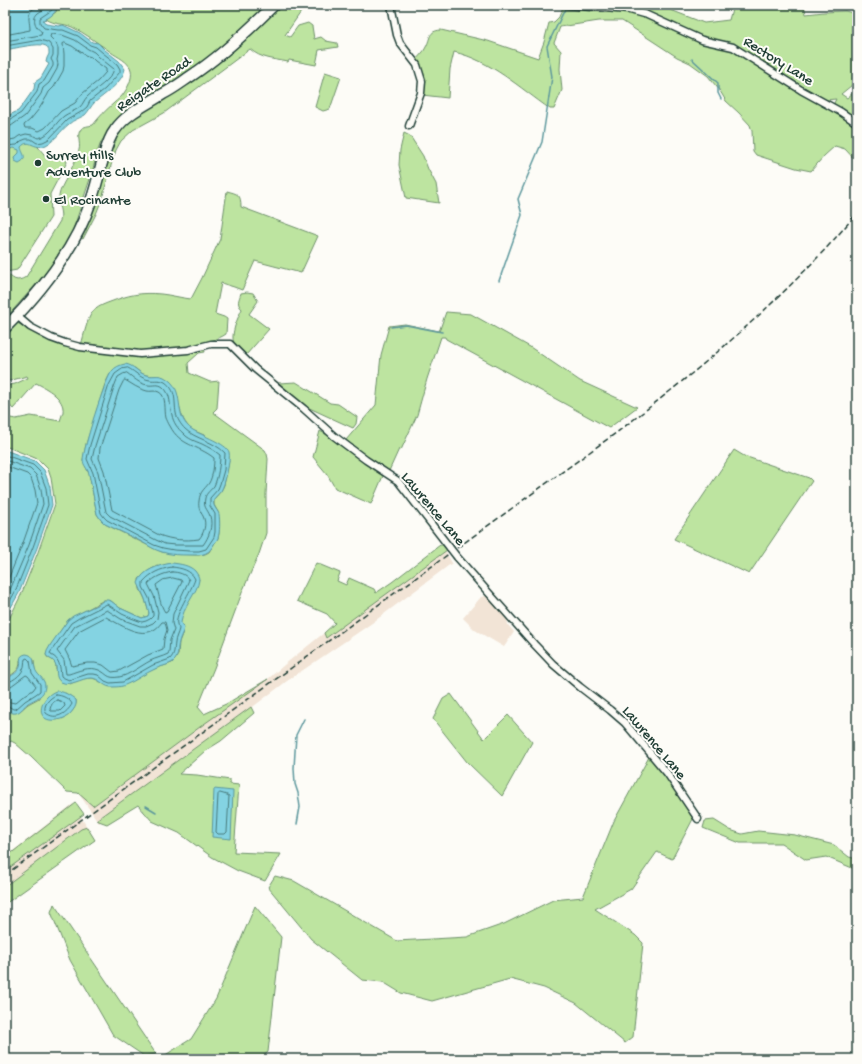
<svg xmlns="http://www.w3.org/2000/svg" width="862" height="1064" viewBox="0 0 862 1064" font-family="'Gochi Hand',sans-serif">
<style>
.built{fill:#f2e4d6}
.green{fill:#bde4a0;stroke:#6e906a;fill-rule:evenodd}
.water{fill:#84d3e2;stroke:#5c979c}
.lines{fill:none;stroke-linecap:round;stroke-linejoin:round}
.shore{stroke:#47797a;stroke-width:1}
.stream{stroke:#5c979c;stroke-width:1.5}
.minor-casing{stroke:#1f3d34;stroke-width:9}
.primary-casing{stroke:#1f3d34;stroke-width:13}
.minor{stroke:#fdfcf7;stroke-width:6}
.primary{stroke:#fdfcf7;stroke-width:10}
.rail{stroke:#1f3d34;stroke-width:1.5;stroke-dasharray:6 3;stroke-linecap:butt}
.minor-bridge-casing{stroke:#1f3d34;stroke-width:9;stroke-linecap:butt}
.minor-bridge{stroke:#fdfcf7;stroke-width:6}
.poi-dot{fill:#1f3d34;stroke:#fdfcf7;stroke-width:1.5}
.labels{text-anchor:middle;stroke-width:4;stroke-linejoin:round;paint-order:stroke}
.street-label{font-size:15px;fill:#1f3d34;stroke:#fdfcf7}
.poi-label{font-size:15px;fill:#1f3d34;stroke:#fdfcf7;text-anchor:start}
</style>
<rect width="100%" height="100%" fill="#fdfcf7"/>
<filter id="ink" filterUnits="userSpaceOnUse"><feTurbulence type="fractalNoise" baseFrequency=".025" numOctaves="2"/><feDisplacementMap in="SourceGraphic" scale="8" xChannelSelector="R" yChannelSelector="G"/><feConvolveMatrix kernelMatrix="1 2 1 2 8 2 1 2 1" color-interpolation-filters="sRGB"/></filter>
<g filter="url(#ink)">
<g class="built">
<polygon points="443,547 452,563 372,623 287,681 99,823 79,794 157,744 204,714 226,704 268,679 284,665 324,633 376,593"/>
<polygon points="486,596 507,618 508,625 514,632 504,647 475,630 463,618 481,597"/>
<polygon points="73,804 95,840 5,904 5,857"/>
</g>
<g class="green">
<path d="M58 5H269L231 40 207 58 171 83 140 99 124 112 101 142 97 153 92 173 73 230 67 244 53 264 39 281 5 319V150L25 140 34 142 48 159H57L65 157 67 162 50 194 51 217 17 270 6 272C13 279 16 283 26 277L60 221C63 213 57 205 59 196 60 190 63 184 66 179 71 170 76 160 79 150 81 143 76 135 81 129 84 126 89 126 93 125 99 117 106 110 114 103 117 100 122 97 124 93 129 86 134 75 130 67 125 59 115 56 108 50 96 42 85 33 72 27 63 23 55 25 46 19L56 12Z"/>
<path d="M281 5H301L303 9 285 35 290 37 298 26 308 23 312 26 314 39 321 37 326 41 337 43 338 47 319 50 316 65 289 60 288 62C274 59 261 59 250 49L164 113 133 130 121 141 116 150 112 162 102 199 96 214 83 239 80 237 112 147 119 133 132 118 212 67 264 23Z"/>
<path d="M602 5H658L704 23 729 20 733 5H804L806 14 824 12 845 11 857 14V81L841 94 847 98 854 92 857 91V119L835 106 834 103 836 99 826 100 800 85 792 79 790 80 857 125V162L845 149 835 146 824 156 811 171 796 168 756 155 753 151 752 131 750 125 739 113 726 101 720 91 708 76 690 63 677 57 622 21H599L560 27 554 43 561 51 560 69 562 90 554 109H550C520 88 490 60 454 52L450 69 448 98 422 95 416 60C419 56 424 52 426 47 431 38 428 31 441 30L488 41 538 58 544 42 549 23 554 22 559 17 563 7 595 9 640 10 627 7Z"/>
<polygon points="325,72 341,77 330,109 323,111 315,107"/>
<polygon points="404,133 410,136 423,156 428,169 436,184 439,203 419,200 406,198 399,165 400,150"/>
<path d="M227 191C238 194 241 194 241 207L318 236 301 273 255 261 242 290 234 287 221 283 215 314 224 317 227 319 226 334C218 340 208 340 200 346L204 347 205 352 199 353 188 363 189 373 210 382 219 381 217 408 213 412 265 450 267 454 268 459 266 494V533L259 554 243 590 214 668 198 707 204 714 226 704 268 679 204 724 93 806 78 793 67 792 31 757 15 743 11 741 5 747V708L10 712 20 711 28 704 39 698 43 680 35 671 34 660H20C21 672 12 673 5 680V623L9 619 21 595 38 552 55 504 51 478 48 469 40 461 35 458 5 446V417L16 419 31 416 60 421C61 418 62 415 63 412 65 398 46 388 36 383L13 409 5 400V386L15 384 28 378 27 376 5 382V336L17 323 33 331 80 349C83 339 86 324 90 316 94 308 102 305 110 302 128 295 141 292 161 294 171 295 181 298 191 299L202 278 220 239ZM135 368C143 376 149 376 160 376L180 408C181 416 185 424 192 430 196 432 200 433 204 435 211 439 223 454 229 461L224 485 221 491 214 499V505L218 512 219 533 218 538 209 552 205 554 199 555 174 554 162 552 153 548 105 524 101 520 97 514 89 474 83 460 86 444 105 384 111 372ZM157 566 199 579C195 594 182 607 180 623L182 625 183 632 179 642 178 655 172 663 154 669 100 682C91 674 79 680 70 684L56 670V664L53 660 48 658 46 655 59 633 68 620 104 600 111 601 120 608 133 614 142 618 148 616 149 613 145 599 140 589 139 579 148 571ZM65 693 76 700C77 708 69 716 62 719Z"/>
<path d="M247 292 253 293 258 301 249 314 269 329 246 355C242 352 237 347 234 343 230 335 238 317 242 309 236 303 239 300 241 293Z"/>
<polygon points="446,312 471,314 530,347 580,381 637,407 609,428 446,339 445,337 441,337 427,379 417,415 401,450 399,449 389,471 367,457 346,440 376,405 381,355 389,326 405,324 439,331 440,329"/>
<polygon points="296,382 330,403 338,404 357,417 356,424 353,428 305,406 279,383"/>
<polygon points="320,431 327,435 375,471 383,476 371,504 335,488 327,474 313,457"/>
<polygon points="734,450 744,456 809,478 812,481 749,574 674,539"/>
<polygon points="440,545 443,545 447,550 326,638 324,633 335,623 327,614 297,601 316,563 340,573 337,581 346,585 349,578 374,589 376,593 392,582"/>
<polygon points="451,694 484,739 508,715 532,742 502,796 467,762 433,719 443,699"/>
<polygon points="251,707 254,713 221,741 205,751 179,774 197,775 230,780 230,784 239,785 234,852 281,854 265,881 238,871 212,857 179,833 152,821 138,805 107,824 96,820"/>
<path d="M649 757C667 776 680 797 693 819L672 859 657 852 631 889 595 909 635 935 643 943 633 1037 625 1043 576 1003 544 988 510 979 432 1001 401 993 383 982 362 980 311 939 268 887 275 876 294 881 397 941 467 937 504 924 553 900 583 897 614 821Z"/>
<polygon points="76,803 84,814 5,871 5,858"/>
<polygon points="714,820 730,830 742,834 758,831 795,835 834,845 849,857 857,859 857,870 826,857 806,860 781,843 740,843 703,828 705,821"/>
<polygon points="87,827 95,840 5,904 5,886 81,829"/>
<polygon points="54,904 156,1054 144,1056 113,1035 70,960 51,912"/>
<polygon points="255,906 281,937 268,1052 260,1059 159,1059 191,1039 216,999"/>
</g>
<g class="water">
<path d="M5 5H58C56 13 50 18 43 20L46 24 59 26 63 25 80 33 92 42 98 43 105 50 119 61 125 69C122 83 105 94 94 103 91 106 89 111 85 115 80 118 73 120 69 124 60 131 56 140 46 145 33 151 30 137 21 147 22 154 29 158 19 163L15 161 14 158 19 153V150L14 148 6 150 5 148V121L7 116 18 111 22 106 34 89 35 82 41 78 42 76 49 64 46 62 47 58 49 54C49 51 49 48 46 46 40 42 12 49 5 50Z"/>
<path d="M125 364C134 365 138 373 146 375 152 377 158 374 164 377 188 389 171 417 193 430 201 435 227 444 229 452 231 459 225 485 221 491 219 494 215 496 214 500 212 506 217 509 219 514 220 521 220 532 218 538 217 541 214 543 213 546 207 556 200 555 189 555 180 555 171 555 162 552 154 550 148 545 140 541 129 535 117 530 105 524L101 520 97 514 89 474C88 469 83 465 83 460 83 449 105 379 112 371 115 367 120 365 125 364Z"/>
<polygon points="5,450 35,461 44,470 50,487 52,505 37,548 19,593 5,618"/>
<path d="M172 563C180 564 189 565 195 571 197 574 199 576 199 580 198 592 182 608 181 623L184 628C183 633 180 637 179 642 177 649 179 655 175 660 171 665 161 666 155 669 145 673 136 681 125 685 122 687 115 687 110 687 103 686 99 678 91 678 81 678 71 687 61 682 54 678 58 669 55 663 53 659 48 659 46 655L47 651 51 644 68 620 73 616 99 604 104 600H108L111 601 120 608 133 614 142 618 148 616 149 613 145 599 138 583C142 570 159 565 172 563Z"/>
<path d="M26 654C35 655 33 661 35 668 36 675 45 678 45 686 45 696 35 699 28 703 24 706 21 712 16 713 12 714 8 711 5 708V680C10 676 17 674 20 667 22 661 17 656 26 654Z"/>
<path d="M56 691C63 691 70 695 76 700 77 706 74 709 70 714 66 718 62 719 56 720 34 723 39 697 56 691Z"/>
<polygon points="214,789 233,791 231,839 212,837"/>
</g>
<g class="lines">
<g class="shore">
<path d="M5 35 30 30C30 19 24 12 40 5"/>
<path d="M5 41 41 35 42 32C36 28 31 19 38 13 42 10 46 9 49 5"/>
<polygon points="65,43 72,46 85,55 91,57 95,61 106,69 106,72 98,81 83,93 75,103 61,111 45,128 39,131 32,128 25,128 24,125 30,120 39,109 47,96 49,92 54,87 63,71 64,66 64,54 63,44"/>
<polyline points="5,46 40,40 47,42 49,43 53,49 53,55 51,59 53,63 53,66 44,81 39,84 37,92 21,113 8,121 5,122"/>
<path d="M5 127 11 126 25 116 41 94 43 88 49 83 57 69 58 64 57 60 58 55V48L56 43 50 37 51 34 62 35 75 40 88 49 94 52 99 57 114 69C111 81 96 88 87 97 84 100 83 104 80 107 75 111 68 113 64 116 55 123 50 136 38 138L32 135 26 134 19 136 15 139 5 141"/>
<polyline points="5,146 17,145 21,141 26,139 31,139 37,143 43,142 49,139 67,120 81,112 87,107 90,101 105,89 120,72 120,69 117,64 103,53 96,47 90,45 78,36 63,30 58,30 44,28 40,23 40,18 52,10 54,5"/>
<path d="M128 368C136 372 141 379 150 380 155 381 159 379 165 382 177 391 174 400 176 413 177 419 181 425 185 429 195 439 214 441 225 453L224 470 220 484 218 489 210 498V506L215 514V532L214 537 206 549 199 551H190L174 550 163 548 154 545 107 520 104 517 101 513 93 473 87 459 90 445 109 385 115 374 122 369Z"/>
<path d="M127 373C134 378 139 384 148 385 153 386 158 383 163 387 172 395 169 405 172 415 173 422 178 429 183 433 188 439 195 441 202 444 208 447 214 450 220 455 220 463 218 478 214 486 211 490 206 493 205 498 203 508 207 508 210 516 213 526 209 537 203 545H175L165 544 156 540 110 516 106 512 98 472 92 459 95 446 114 387 118 377 123 374Z"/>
<path d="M125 380C132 384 138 389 147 391 150 392 156 390 159 392 167 396 164 410 166 418 167 420 168 423 170 426 180 446 198 445 214 458 214 465 213 476 209 483 204 490 200 491 199 501 198 508 200 511 203 516 207 524 204 533 199 539 185 541 172 540 159 535L112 510 104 471 99 458 100 448 119 390 123 382Z"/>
<polyline points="5,455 33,465 40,472 46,488 48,505 33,547 15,592 5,610"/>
<polyline points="5,460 30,469 36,475 41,489 43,504 29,545 10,590 5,600"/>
<polyline points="5,466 27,474 31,478 35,490 37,503 23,543 5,587"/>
<path d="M172 567C181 568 191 570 195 579 192 590 174 615 177 624 177 626 179 627 179 629 178 634 175 638 175 643 174 649 175 654 170 659L153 665 123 682 110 683 105 681 98 675 94 674H88L69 680 62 677 61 676C60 667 60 659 51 655L50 653 71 623 79 618 107 604 122 614 131 618 142 622 146 621 150 619 153 616V613L149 598 143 587V582C151 573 160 569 172 567Z"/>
<path d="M172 572C178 572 186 574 189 580L173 614 172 623 174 630 170 640 169 652 168 654C162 657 156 658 150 661 142 665 128 676 119 677 107 679 108 674 99 670 89 666 78 671 69 674H66L64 660 57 651 75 626 107 610 121 619 140 626H146L153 623 157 619 158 612 154 596 148 584C155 577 162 574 172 572Z"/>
<path d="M173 578 181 580 182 582 167 611 165 612C160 605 159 594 156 585L163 580Z"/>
<path d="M106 617C123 626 147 644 162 622H165L167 630 164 639 163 649 148 655 119 671 112 672 103 665 95 663H87L72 666 69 658 65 650 79 631Z"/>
<path d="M5 683C11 682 21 676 23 669 25 666 24 662 25 659L27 658 30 661 32 673 40 684V691L36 694 25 701 16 709H13L8 706H5"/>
<polyline points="5,688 11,686 26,675 28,676 36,686 33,690 22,697 15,703 5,701"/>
<path d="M56 695C62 695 70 699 72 704 67 713 56 721 46 713 42 706 49 698 56 695Z"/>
<path d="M57 700 60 701 64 703 65 706 60 711H51L50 709C51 705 53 701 57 700Z"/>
<polygon points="220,793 227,795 229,796 227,832 225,834 218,834 216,832 218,795"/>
</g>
<g class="stream">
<polyline points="692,59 718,83 718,93 721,99"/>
<polyline points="499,281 522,215 518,199 542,142 552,77 547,46 565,9"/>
<polyline points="391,327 406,325 442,332"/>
<polyline points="146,806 156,812"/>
<polyline points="297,824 300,807 298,793 295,784 294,768 296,735 304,719"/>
</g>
<g class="minor-casing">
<g id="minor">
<polyline points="391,5 397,35 400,43 417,65 422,81 421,93 409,126"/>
<polyline points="567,5 629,10 647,15 702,40 733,47 801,90 841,112 857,123"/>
<polyline points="17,316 30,327 51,338 65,343 80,347 140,354 188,350 211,344 230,344 255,369 304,409 334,436 366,460 398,481 450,548"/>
<polyline points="457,557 534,644 553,664 580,687 610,710 625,723 667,773 698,819"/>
</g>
</g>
<g class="primary-casing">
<path id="primary" d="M5 328C41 292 75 250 91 201 95 190 98 178 101 166 105 154 107 140 115 130 127 113 146 105 163 94 173 89 182 82 191 76 221 56 248 31 274 5"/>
</g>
<use href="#minor" class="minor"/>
<use href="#primary" class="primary"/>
<path class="rail" d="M5 875 616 433C703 367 787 297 857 213"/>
<g class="minor-bridge-casing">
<polyline id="minor-bridge" points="450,548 457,557"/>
</g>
<use href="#minor-bridge" class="minor-bridge"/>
</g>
</g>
<g class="poi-dot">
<circle cx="38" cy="163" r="4"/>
<circle cx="46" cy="199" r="4"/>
</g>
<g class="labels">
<g class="street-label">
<text transform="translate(779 60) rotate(32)" y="5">Rectory Lane</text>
<text transform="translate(153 83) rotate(-34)" y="5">Reigate Road</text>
<text transform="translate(434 508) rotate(50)" y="5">Lawrence Lane</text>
<text transform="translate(655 742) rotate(50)" y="5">Lawrence Lane</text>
</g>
<g class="poi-label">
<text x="46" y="159">Surrey Hills<tspan x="46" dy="17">Adventure Club</tspan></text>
<text x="54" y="204">El Rocinante</text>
</g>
</g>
<rect width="862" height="1064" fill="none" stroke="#fdfcf7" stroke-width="20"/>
<rect x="10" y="10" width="842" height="1044" fill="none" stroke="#1f3d34" stroke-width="1.5" filter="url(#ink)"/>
</svg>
